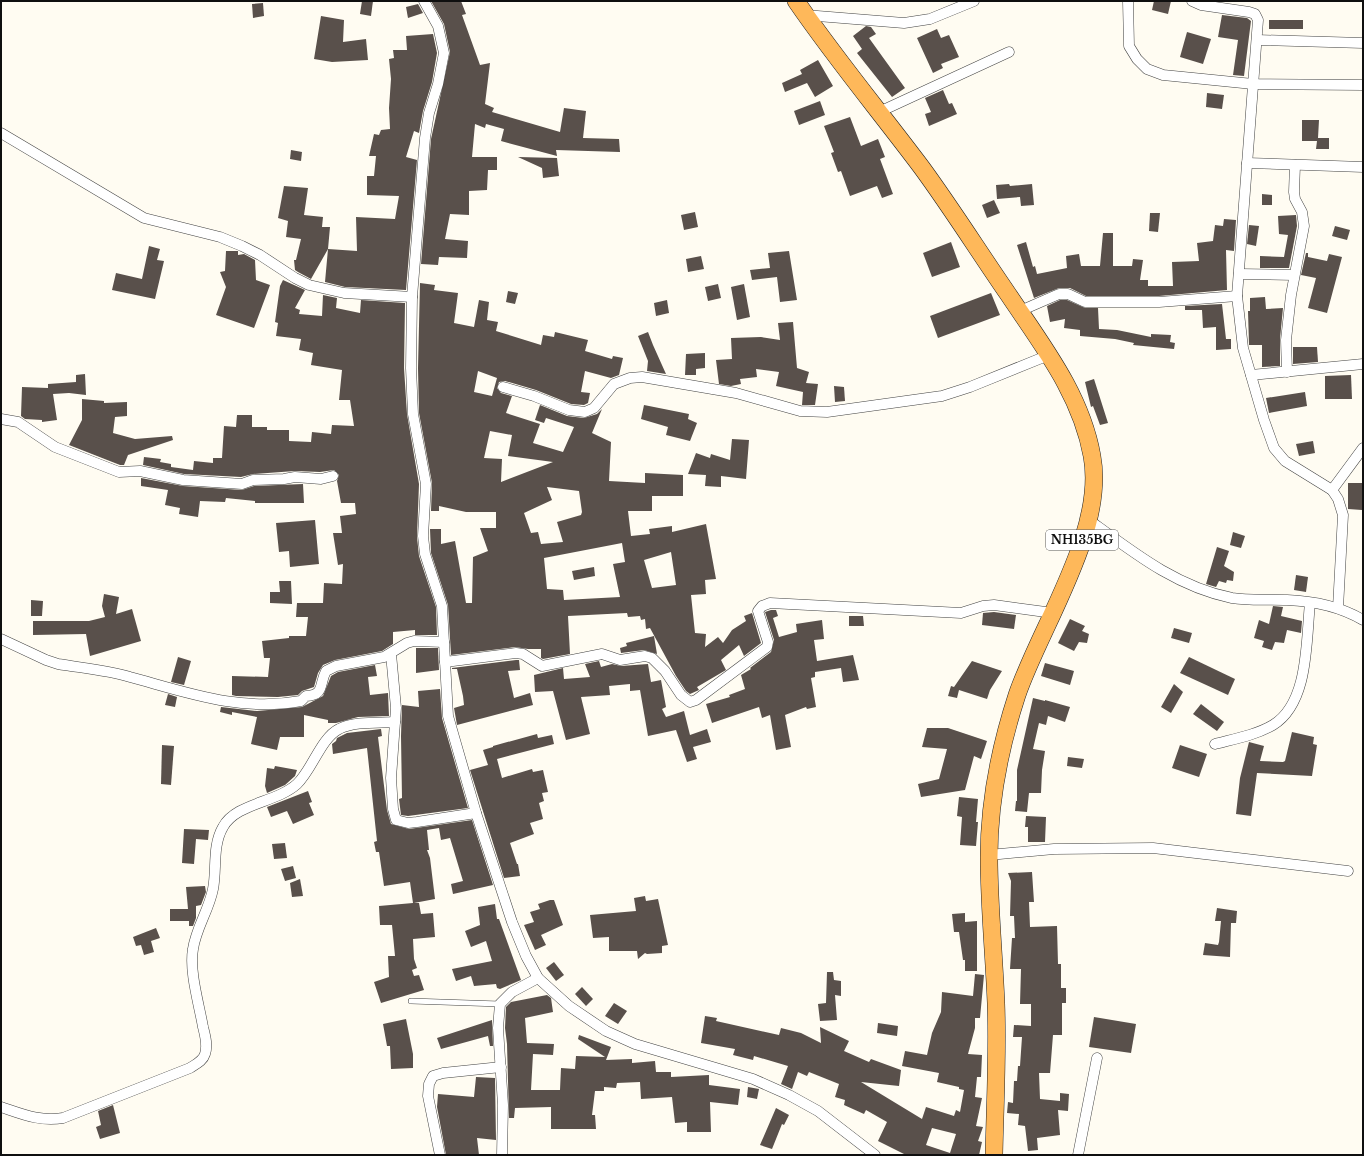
<svg xmlns="http://www.w3.org/2000/svg" width="1364" height="1156" viewBox="0 0 1364 1156" font-family="'Libre Baskerville',serif">
<style>
.building{fill:#59504b;fill-rule:evenodd}
.lines{fill:none;stroke-linecap:round;stroke-linejoin:round}
.service-casing{stroke:#424242;stroke-width:6}
.minor-casing{stroke:#424242;stroke-width:11}
.trunk-casing{stroke:#202020;stroke-width:18}
.service{stroke:#fff;stroke-width:5}
.minor{stroke:#fff;stroke-width:10}
.trunk{stroke:#feb85a;stroke-width:17}
.labels{text-anchor:middle;stroke-width:4;stroke-linejoin:round;paint-order:stroke}
.shield{fill:#fff;stroke:#575757;stroke-width:1}
.shield-label{font-size:12px;font-weight:bold;fill:#0f0f0f}
</style>
<rect width="100%" height="100%" fill="#fffcf2"/>
<g class="building">
<polygon points="362,1 373,1 371,16 360,14"/>
<polygon points="431,1 461,1 466,14 462,15 480,65 490,63 485,104 494,108 492,112 560,132 564,108 586,111 583,138 619,139 620,152 556,150 557,156 501,141 504,129 486,124 485,128 475,124 472,157 497,157 497,170 488,170 487,190 469,191 469,215 450,214 445,239 468,241 467,258 439,257 438,265 421,264 431,139 450,52 444,24"/>
<polygon points="1154,1 1171,1 1168,14 1152,10"/>
<polygon points="263,3 264,16 253,18 252,4"/>
<polygon points="418,4 423,13 408,18 406,7"/>
<polygon points="1222,15 1247,18 1251,21 1244,76 1233,75 1238,40 1218,37"/>
<polygon points="321,16 344,20 343,42 366,39 368,60 332,62 314,59"/>
<rect x="1269" y="20" width="34" height="9"/>
<polygon points="866,26 871,27 876,34 869,38 905,88 892,97 857,53 862,49 853,36"/>
<polygon points="937,29 941,38 949,35 959,57 941,64 943,68 933,73 917,38"/>
<polygon points="1187,32 1211,39 1203,64 1180,57"/>
<polygon points="433,34 437,53 432,82 423,111 419,133 414,131 406,157 417,160 406,290 345,287 325,282 328,249 311,279 298,272 295,270 294,260 296,260 301,239 286,237 288,221 278,218 284,186 308,188 304,215 323,217 322,227 330,227 328,249 357,251 356,217 395,219 399,196 367,195 367,176 374,176 376,156 369,156 374,134 379,135 381,130 390,129 389,108 391,79 389,59 394,58 393,50 407,50 406,36"/>
<polygon points="818,60 833,86 815,97 807,83 785,92 782,83 802,74 800,70"/>
<polygon points="943,90 949,104 952,103 957,114 929,126 925,114 931,112 925,98"/>
<polygon points="1207,93 1224,95 1222,109 1206,107"/>
<polygon points="820,101 825,115 799,125 794,111"/>
<polygon points="850,117 861,146 878,139 885,157 880,159 893,194 882,198 877,186 850,196 841,171 838,172 831,153 834,152 824,126"/>
<polygon points="1302,120 1319,120 1318,138 1329,138 1329,149 1316,149 1317,141 1302,141"/>
<polygon points="291,150 302,152 301,161 290,159"/>
<polygon points="518,157 557,158 559,176 543,178 542,168"/>
<polygon points="1009,184 1010,186 1032,184 1034,205 1021,206 1020,197 997,199 996,185"/>
<polygon points="1262,194 1272,195 1272,205 1262,205"/>
<polygon points="994,200 1000,213 987,218 982,205"/>
<polygon points="695,212 698,227 684,230 681,215"/>
<polygon points="1150,213 1160,213 1158,232 1149,231"/>
<polygon points="1296,215 1297,226 1289,268 1260,268 1260,256 1284,257 1288,235 1279,234 1278,216"/>
<polygon points="1224,219 1236,220 1234,251 1226,250 1227,290 1159,296 1086,296 1070,288 1059,288 1034,298 1017,245 1026,242 1033,267 1035,266 1037,274 1067,268 1066,256 1079,254 1081,266 1100,266 1103,233 1113,233 1113,266 1132,266 1133,259 1143,260 1140,280 1148,280 1148,286 1173,286 1172,262 1199,261 1197,243 1213,241 1215,225 1223,226"/>
<polygon points="1249,225 1259,226 1256,246 1247,244"/>
<polygon points="1335,226 1350,230 1347,240 1332,236"/>
<polygon points="951,242 960,267 932,277 923,253"/>
<polygon points="149,246 160,249 157,260 164,261 155,299 112,290 116,273 142,279"/>
<polygon points="226,251 238,251 238,255 244,254 255,260 256,280 270,285 254,328 216,315 226,287 220,272 225,271"/>
<polygon points="789,251 797,300 780,302 777,277 752,280 750,270 770,268 768,253"/>
<polygon points="1306,253 1308,253 1308,257 1327,261 1329,254 1342,257 1327,313 1308,308 1316,278 1301,275"/>
<polygon points="701,256 704,269 688,272 686,259"/>
<polygon points="283,280 305,290 295,308 300,310 299,314 322,316 323,295 337,298 336,308 360,313 361,300 405,303 404,368 407,414 419,484 417,537 419,556 436,607 437,635 415,635 415,630 393,632 393,644 382,651 335,660 323,665 318,673 314,687 302,691 298,695 278,697 236,696 232,695 232,676 268,677 270,658 264,658 262,641 289,638 289,636 306,636 308,617 296,617 297,603 323,603 324,583 342,584 343,564 338,565 333,533 342,533 340,516 356,514 355,503 341,503 337,481 339,475 334,470 320,472 295,471 253,474 241,477 184,474 143,465 144,457 161,459 160,462 171,464 171,467 193,470 194,461 213,463 213,458 222,458 224,426 236,427 237,415 252,415 252,427 267,427 267,430 289,430 289,441 311,442 312,432 331,434 332,425 354,426 350,400 339,400 342,370 311,365 313,353 299,350 301,339 276,336 278,323 275,322 280,286"/>
<path d="M420 283 435 285 434 290 458 293 454 323 474 327 479 300 489 302 487 320 498 322 496 331 541 345 543 335 554 337 555 332 588 340 585 351 612 359 613 356 623 358 619 375 611 378 585 371 581 392 590 393 588 403 584 405 571 404 536 390 505 381 499 382 497 388 501 393 512 396 506 413 540 424 533 443 563 452 574 427 546 418 544 423 535 420 540 405 567 416 584 418 597 414 602 409 592 433 611 442 609 481 645 483V473L683 475V496H652V511H628L631 536 650 534 649 529 672 526V532L706 524 716 579 705 580 706 594 691 595 695 633 706 634 705 647 718 637 723 643 732 630 746 621 744 616 752 613 761 643 744 656 739 645 721 660 726 670 697 687 699 690 690 694 686 691 676 676 650 628 646 629 645 619 641 620 640 616 628 617 627 613 568 616 570 654 543 659 541 658V649H528L515 647 451 655 448 605 431 553 430 529H441V544L455 541 466 603H472L473 557 488 551 480 528H496V512H466L439 506V511H431L432 483 419 413 418 368ZM478 371 497 378 492 396 474 392ZM490 431 512 435 508 456 553 462 501 482 502 459 484 458ZM547 487 579 491 582 512 581 515 557 522 563 542 541 544 538 532 531 533 524 513 552 500ZM622 543 625 562 613 564 620 597 564 600 563 590 547 589 544 558ZM671 552 676 585 652 588 644 560Z"/>
<polygon points="718,284 721,298 708,301 705,287"/>
<polygon points="744,284 750,317 737,320 731,287"/>
<polygon points="508,291 518,293 515,304 506,302"/>
<polygon points="991,293 1000,315 938,338 930,316"/>
<polygon points="1265,297 1266,309 1283,308 1280,339 1280,366 1262,367 1262,345 1249,345 1248,311 1250,311 1250,298"/>
<polygon points="667,300 669,313 656,316 654,303"/>
<polygon points="1060,300 1067,300 1085,308 1098,308 1099,329 1117,330 1151,337 1151,334 1171,335 1170,342 1175,343 1174,349 1133,345 1134,343 1115,339 1080,336 1080,330 1064,328 1065,319 1050,322 1047,306"/>
<polygon points="1222,304 1226,339 1231,339 1231,349 1216,350 1216,327 1203,328 1202,310 1185,310 1185,306"/>
<polygon points="793,322 797,368 809,372 806,383 818,384 815,405 802,405 803,392 776,386 779,372 756,369 757,377 740,379 741,384 731,386 719,384 716,360 732,359 731,338 761,337 780,340 778,323"/>
<polygon points="648,332 653,345 666,374 647,371 648,361 638,336"/>
<polygon points="1293,347 1317,347 1318,362 1293,364"/>
<polygon points="705,353 705,368 696,369 696,375 685,375 686,354"/>
<polygon points="85,374 86,395 69,393 53,394 57,420 42,422 42,420 25,419 21,416 22,387 48,388 48,384 76,382 76,375"/>
<polygon points="1351,375 1352,399 1325,399 1325,376"/>
<polygon points="1094,379 1108,423 1100,425 1093,406 1091,407 1085,382"/>
<polygon points="834,386 844,387 845,401 835,402"/>
<polygon points="1305,392 1307,406 1269,413 1266,398"/>
<polygon points="82,399 104,401 104,403 127,402 127,416 115,417 113,433 135,439 172,436 173,440 128,455 124,465 120,465 69,445 82,420"/>
<polygon points="644,405 689,414 688,419 697,423 690,441 666,435 668,427 641,419"/>
<polygon points="732,439 749,440 746,479 721,476 721,487 705,486 706,475 688,474 696,453 710,458 711,454 730,460"/>
<polygon points="1313,441 1315,453 1299,456 1296,444"/>
<polygon points="141,478 183,486 242,490 254,486 303,484 304,503 255,503 255,501 226,498 225,502 200,501 198,517 179,514 180,508 165,505 168,490 141,486"/>
<polygon points="1348,483 1363,483 1362,510 1348,509"/>
<polygon points="315,520 319,564 290,567 289,551 279,552 276,523"/>
<polygon points="1233,532 1245,536 1241,548 1230,545"/>
<polygon points="1217,547 1229,551 1224,566 1234,572 1233,581 1227,580 1226,583 1219,581 1216,587 1206,584"/>
<polygon points="594,567 595,576 574,580 572,571"/>
<polygon points="1296,575 1308,577 1306,592 1294,590"/>
<polygon points="279,581 291,581 292,604 270,603 270,592 280,592"/>
<polygon points="104,594 119,597 116,614 132,609 141,641 90,656 86,634 33,635 33,621 89,621 105,617 102,606"/>
<polygon points="31,600 43,601 42,616 31,616"/>
<polygon points="1273,606 1283,607 1281,616 1302,621 1301,633 1287,630 1284,643 1275,642 1272,650 1262,647 1264,641 1254,638 1259,620 1269,624"/>
<polygon points="771,610 776,610 778,616 773,618 779,637 797,632 796,624 822,620 824,639 814,640 817,661 853,655 859,680 843,682 841,668 815,672 815,677 811,678 816,707 807,709 806,707 785,715 791,747 776,750 770,715 762,718 759,707 712,723 706,704 730,697 729,695 745,689 741,675 751,669 750,668 771,652 774,640 765,612"/>
<polygon points="994,612 1016,615 1014,629 982,625 983,613"/>
<polygon points="849,616 863,616 864,626 849,626"/>
<polygon points="1070,619 1085,626 1082,631 1089,634 1087,643 1079,642 1074,651 1058,643"/>
<polygon points="1174,628 1192,633 1189,643 1171,638"/>
<polygon points="654,636 657,654 644,650 621,653 620,648 627,646 626,643"/>
<polygon points="416,648 438,648 439,670 416,673"/>
<polygon points="178,657 191,661 184,685 171,682"/>
<polygon points="1189,657 1235,679 1228,695 1180,673"/>
<polygon points="516,660 519,660 520,670 508,671 514,698 530,693 533,705 457,725 454,708 464,705 463,696 457,669 452,669 452,668"/>
<polygon points="599,661 601,667 612,664 621,666 648,664 651,682 661,680 666,707 662,709 666,717 684,711 690,735 707,729 711,742 693,747 697,759 687,762 676,730 648,736 640,690 630,691 630,684 609,686 610,695 581,697 590,734 566,740 553,691 535,692 534,675 563,668 564,679 590,677 585,664"/>
<polygon points="972,661 1002,671 990,690 987,699 959,690 957,698 948,696 951,686 954,687"/>
<polygon points="1045,663 1074,671 1070,685 1041,676"/>
<polygon points="375,665 377,676 368,677 370,695 388,693 389,716 358,717 336,723 328,723 328,720 304,715 304,737 280,737 277,750 251,744 257,717 232,712 232,715 220,712 221,707 257,711 302,707 323,696 331,676 338,672"/>
<polygon points="1174,684 1183,692 1171,713 1161,707"/>
<polygon points="440,689 442,718 468,808 408,816 401,815 399,799 402,798 401,736 402,705 419,707 418,691"/>
<polygon points="168,694 177,697 175,707 165,705"/>
<polygon points="1033,698 1045,701 1045,700 1070,707 1065,722 1048,716 1046,725 1039,723 1033,749 1045,751 1042,770 1041,793 1029,793 1027,812 1015,811 1016,801 1017,801 1017,770"/>
<polygon points="1201,704 1224,722 1217,731 1193,714"/>
<polygon points="927,728 948,728 987,741 981,759 974,756 965,790 921,797 918,784 939,779 947,749 922,747"/>
<polygon points="381,729 382,736 378,737 387,810 391,824 409,829 472,820 493,885 453,894 451,884 463,881 450,838 441,840 439,828 427,830 429,850 427,850 430,858 435,899 414,903 419,903 421,914 433,913 435,937 413,939 414,959 417,968 412,970 414,976 419,975 424,990 381,1003 374,982 389,977 388,956 395,956 392,925 380,925 379,906 413,903 410,882 384,886 379,852 376,852 374,842 377,841 367,748 333,754 332,744 336,741 337,738 347,733"/>
<polygon points="1292,732 1314,737 1313,744 1317,745 1312,776 1257,773 1251,816 1236,814 1240,778 1249,742 1264,746 1260,761 1283,762 1285,761"/>
<polygon points="537,734 538,738 552,735 554,744 497,759 502,778 532,769 533,772 543,770 548,792 542,793 544,801 539,803 543,819 530,823 534,834 510,843 517,864 518,864 520,876 504,878 470,770 488,765 483,750 493,747 493,746"/>
<polygon points="162,745 174,746 171,785 161,784"/>
<polygon points="1180,745 1207,754 1199,777 1172,768"/>
<polygon points="1068,757 1084,759 1082,768 1067,766"/>
<polygon points="275,766 297,770 295,776 285,785 267,793 265,786 267,768 274,769"/>
<polygon points="308,791 312,802 309,803 314,815 293,824 287,811 271,817 267,807"/>
<polygon points="959,797 978,799 976,822 978,822 976,846 960,845 962,817 957,816"/>
<polygon points="1026,816 1046,817 1045,842 1028,842 1028,827 1025,827"/>
<polygon points="184,829 209,830 208,840 196,839 194,864 182,863"/>
<polygon points="285,843 287,858 274,859 272,844"/>
<polygon points="293,866 296,878 285,881 281,869"/>
<polygon points="1032,872 1034,902 1029,902 1030,927 1057,926 1058,964 1061,964 1061,988 1066,988 1066,1003 1062,1003 1062,1035 1053,1035 1050,1073 1039,1073 1040,1099 1060,1101 1060,1093 1069,1094 1068,1111 1058,1110 1060,1135 1037,1138 1038,1150 1028,1151 1025,1126 1018,1125 1019,1114 1007,1113 1008,1102 1013,1103 1014,1081 1017,1081 1018,1066 1020,1066 1022,1037 1013,1037 1014,1025 1031,1026 1031,1004 1020,1004 1021,969 1010,969 1012,938 1015,938 1014,916 1010,916 1011,881 1008,873"/>
<polygon points="300,879 303,896 292,897 290,883"/>
<polygon points="205,886 206,892 201,905 196,906 196,918 193,926 189,926 189,921 170,921 170,909 188,909 186,887"/>
<polygon points="645,896 646,901 658,899 668,945 662,946 662,953 647,954 645,953 638,959 637,951 609,951 609,937 593,938 590,915 636,911 634,898"/>
<polygon points="550,900 554,900 563,925 541,935 546,945 535,950 524,925 534,922 530,912 540,909 538,904"/>
<polygon points="495,904 497,919 499,919 521,980 500,989 497,988 496,984 474,986 471,976 456,981 452,969 492,961 486,941 471,947 465,931 480,925 478,907"/>
<polygon points="1217,908 1237,911 1236,923 1231,923 1230,957 1203,955 1205,943 1218,945 1219,942 1221,921 1215,921"/>
<polygon points="965,913 965,922 977,921 977,971 965,971 965,960 963,960 959,932 954,932 952,914"/>
<polygon points="156,928 160,938 151,941 154,952 144,955 141,945 136,946 133,937"/>
<polygon points="554,962 564,975 556,981 546,968"/>
<polygon points="827,972 833,972 834,980 841,981 841,996 835,995 837,1020 820,1021 818,1004 826,1003"/>
<path d="M975 974 984 975 980 1018H975V1028L968 1054 982 1055 981 1077H977L975 1097 982 1098 976 1126 983 1127 978 1141 982 1142 979 1155H906L878 1141 887 1122 866 1110 864 1114 844 1105 845 1100 835 1097 839 1084 809 1072 807 1076 798 1072 792 1089 781 1084 788 1066 754 1056 753 1060 733 1055 735 1049 701 1043 705 1016 717 1018 716 1021 779 1035 781 1028 801 1033 821 1043 820 1027 849 1041 844 1051 869 1062 871 1059 901 1070 899 1086 861 1082 922 1119 926 1107 954 1116 956 1110 960 1112 964 1090 959 1089V1087L937 1082 939 1073 902 1066 905 1051 927 1055 932 1033 941 1012 942 992 973 996ZM932 1128 956 1134 950 1153 926 1145Z"/>
<polygon points="582,987 593,999 586,1006 575,994"/>
<polygon points="547,995 551,998 553,1012 525,1018 527,1043 554,1044 553,1055 533,1054 531,1090 560,1090 561,1068 575,1069 576,1056 605,1057 578,1039 579,1035 611,1047 606,1060 632,1059 632,1063 655,1061 656,1072 671,1072 671,1077 709,1075 709,1085 740,1089 738,1105 710,1102 711,1132 687,1132 687,1122 675,1123 672,1097 641,1099 640,1082 617,1083 616,1088 604,1087 604,1091 595,1091 592,1115 595,1115 596,1129 551,1129 551,1107 515,1108 514,1118 509,1118 507,1044 505,1028 506,1007 511,1002"/>
<polygon points="614,1003 627,1011 618,1024 605,1016"/>
<polygon points="1094,1017 1136,1024 1131,1053 1089,1047"/>
<polygon points="406,1019 413,1054 413,1068 391,1069 390,1046 387,1046 383,1024"/>
<polygon points="492,1020 493,1046 490,1046 488,1036 441,1049 437,1038"/>
<polygon points="878,1023 898,1026 897,1036 877,1033"/>
<polygon points="476,1077 495,1078 496,1140 477,1138 479,1155 446,1155 437,1107 438,1094 474,1097"/>
<polygon points="748,1087 759,1089 757,1099 747,1097"/>
<polygon points="113,1105 120,1133 100,1139 96,1127 101,1125 98,1111"/>
<polygon points="776,1108 789,1115 784,1125 782,1124 772,1149 760,1145"/>
</g>
<g class="lines">
<g class="service-casing">
<polyline id="service" points="411,1001 500,1004"/>
</g>
<g class="minor-casing">
<g id="minor">
<polyline points="424,1 438,26 444,53 438,84 429,113 425,138 412,297 411,368 413,414 426,484 423,536 425,554 442,606 448,716 476,813 512,922 526,956 538,978 569,1006 606,1031 635,1044 753,1079 789,1095 818,1111 875,1155"/>
<polyline points="1128,1 1129,46 1137,59 1147,69 1163,75 1253,84 1363,85"/>
<polyline points="1192,1 1201,5 1249,12 1255,14 1258,20 1237,296 1243,348 1264,420 1274,448 1285,461 1332,490 1338,499 1343,515 1338,608"/>
<polyline points="805,15 904,23 930,19 974,1"/>
<polyline points="1257,40 1363,43"/>
<polyline points="879,112 1009,52"/>
<polyline points="1,133 144,218 220,237 242,246 260,255 295,278 309,285 344,293 412,297"/>
<polyline points="1247,163 1363,167"/>
<polyline points="1239,274 1294,275"/>
<polyline points="1020,311 1059,294 1068,294 1085,302 1159,302 1237,296"/>
<polyline points="1287,372 1286,340 1291,295 1304,226 1302,212 1295,199 1294,192 1295,165"/>
<polyline points="1251,375 1363,364"/>
<polyline points="503,387 534,396 569,410 585,412 594,408 614,384 630,378 642,377 736,393 800,411 827,412 942,396 970,387 1049,355"/>
<polyline points="1,419 18,422 55,447 119,472 140,471 183,480 242,484 253,480 284,479 295,477 321,479 333,476"/>
<polyline points="1332,490 1363,448"/>
<path d="M1089 520C1134 553 1177 587 1232 598 1251 601 1269 599 1287 600 1313 601 1341 607 1363 620"/>
<path d="M1 639 46 660 58 664C82 668 107 670 130 677 189 693 240 712 301 701L306 696C325 695 319 684 326 671L336 666 384 657 407 643 414 641 444 642"/>
<polyline points="391,654 396,708 391,778 393,809 396,820 408,823 417,822 476,813"/>
<polyline points="445,662 516,653 523,654 542,666 602,654 620,660 645,656 652,658 665,671 681,695 690,702 696,700 767,647 768,642 758,611 762,606 770,603 961,613 983,606 994,605 1053,613"/>
<path d="M1215 744C1234 739 1256 735 1273 725 1309 703 1306 641 1310 603"/>
<polyline points="989,855 1054,849 1153,848 1348,871"/>
<path d="M1 1107C22 1114 40 1122 63 1118L190 1068C196 1064 203 1061 205 1054 208 1045 205 1035 203 1027 199 1004 189 971 193 949 196 928 209 910 213 889 217 869 212 846 223 827 236 803 276 803 297 784 312 770 321 738 339 729 354 721 378 723 395 722"/>
<polyline points="440,1155 428,1096 429,1084 433,1076 443,1073 501,1067"/>
<polyline points="502,1155 503,1105 498,1028 500,1004 512,992 538,978"/>
<polyline points="1078,1155 1097,1058"/>
</g>
</g>
<g class="trunk-casing">
<path id="trunk" d="M796 1C835 58 880 112 922 168 952 209 979 252 1008 294 1042 345 1081 394 1092 456 1106 531 1041 625 1017 695 1000 747 989 802 989 857 989 905 994 954 996 1003 998 1053 995 1104 994 1155"/>
</g>
<use href="#service" class="service"/>
<use href="#minor" class="minor"/>
<use href="#trunk" class="trunk"/>
</g>
<g class="labels">
<rect class="shield" x="1046" y="530" width="72" height="20" rx="3"/>
<g class="shield-label">
<text x="1082" y="544">NH135BG</text>
</g>
</g>
<rect width="1364" height="1156" fill="none" stroke="#0f0f0f" stroke-width="4"/>
</svg>
